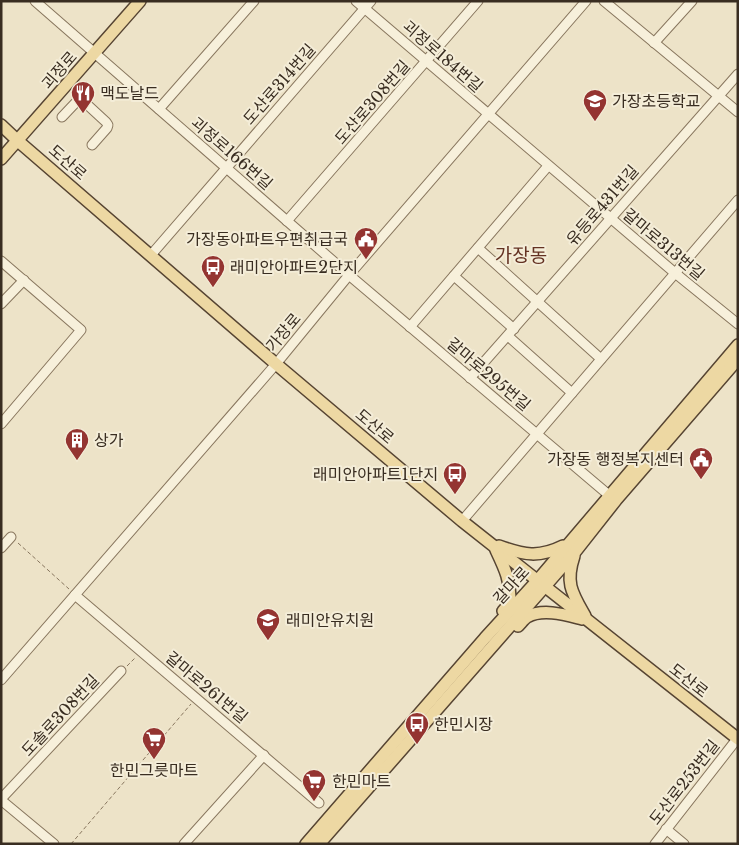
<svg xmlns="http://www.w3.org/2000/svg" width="739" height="845" viewBox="0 0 739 845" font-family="'Libre Baskerville','Noto Sans KR',serif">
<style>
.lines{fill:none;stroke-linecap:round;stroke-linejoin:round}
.minor-casing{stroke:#88765e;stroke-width:11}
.major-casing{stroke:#564432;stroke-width:14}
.path{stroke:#88765e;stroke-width:1;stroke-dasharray:4 2.5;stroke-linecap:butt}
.minor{stroke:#f7f0db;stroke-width:9}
.major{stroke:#edd8a3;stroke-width:11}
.labels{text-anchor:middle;stroke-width:4;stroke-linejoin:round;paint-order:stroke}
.street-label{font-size:16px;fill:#392d21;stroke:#f4edd8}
.poi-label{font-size:16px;fill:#392d21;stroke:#f4edd8;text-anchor:start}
.quarter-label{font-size:19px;fill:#643222;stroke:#f4edd8}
</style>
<rect width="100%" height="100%" fill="#ede3c8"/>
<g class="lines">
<g class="minor-casing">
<g id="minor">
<polyline points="35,1 349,275 610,496"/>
<polyline points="356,1 675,273 738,324"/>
<polyline points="604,1 738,112"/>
<polyline points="654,43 692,1"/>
<polyline points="159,109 254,1"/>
<polyline points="62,117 80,98 106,122 108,125 107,128 92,145"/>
<polyline points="287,221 478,1"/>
<polyline points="478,248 601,359"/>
<polyline points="151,255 371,1"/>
<polyline points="1,261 81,330 1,424"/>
<polyline points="454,276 514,329"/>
<polyline points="1,304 24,280"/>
<polyline points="410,327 548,166"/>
<polyline points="508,336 572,393"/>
<polyline points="470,378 738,74"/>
<polyline points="462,521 738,200"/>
<polyline points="1,548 11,537"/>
<polyline points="75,595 319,803"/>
<polyline points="1,680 276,364 349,275 586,1"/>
<polyline points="1,799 121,671"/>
<polyline points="1,800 54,844"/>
<polyline points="666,829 684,844"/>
<polyline points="184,844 264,755"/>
<polyline points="655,844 737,739"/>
</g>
</g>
<g class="major-casing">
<g id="major">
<polyline points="1,125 18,141 276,364 462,521 738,739"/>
<polyline points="1,159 140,1"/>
<path d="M499 546C524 555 539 558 563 546"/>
<path d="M496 550C506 571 510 579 510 603L503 611"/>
<path d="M574 556C565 583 572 593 585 616"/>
<path d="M518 626C521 623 524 619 527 617 543 608 566 615 582 619"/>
<polyline points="306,844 485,638 537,581 738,345"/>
<polyline points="319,844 575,552 616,500 738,359"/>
</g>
</g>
<g class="path">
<polyline points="18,543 69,589"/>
<polyline points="127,666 135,658"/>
<polyline points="71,844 191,704"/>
</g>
<use href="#minor" class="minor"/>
<use href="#major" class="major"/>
</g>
<defs>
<g id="restaurant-pin" transform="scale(1.25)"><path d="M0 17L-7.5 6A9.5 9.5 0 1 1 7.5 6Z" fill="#943431" stroke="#f4edd8"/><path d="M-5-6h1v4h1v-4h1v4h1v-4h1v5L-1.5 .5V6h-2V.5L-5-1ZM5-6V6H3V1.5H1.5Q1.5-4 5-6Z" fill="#fff"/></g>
<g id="school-pin" transform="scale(1.25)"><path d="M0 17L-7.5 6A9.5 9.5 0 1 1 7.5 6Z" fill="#943431" stroke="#f4edd8"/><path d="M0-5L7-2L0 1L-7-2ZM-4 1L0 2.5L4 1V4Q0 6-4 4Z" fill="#fff"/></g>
<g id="civic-pin" transform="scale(1.25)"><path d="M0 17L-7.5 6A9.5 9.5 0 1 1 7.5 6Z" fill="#943431" stroke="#f4edd8"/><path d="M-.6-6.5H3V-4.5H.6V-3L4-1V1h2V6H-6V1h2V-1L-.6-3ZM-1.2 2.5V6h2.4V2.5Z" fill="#fff"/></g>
<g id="bus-pin" transform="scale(1.25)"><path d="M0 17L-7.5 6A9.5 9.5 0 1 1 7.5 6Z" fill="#943431" stroke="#f4edd8"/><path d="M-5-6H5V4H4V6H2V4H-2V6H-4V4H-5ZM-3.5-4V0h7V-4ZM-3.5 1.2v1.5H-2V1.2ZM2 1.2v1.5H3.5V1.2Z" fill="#fff"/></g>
<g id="building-pin" transform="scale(1.25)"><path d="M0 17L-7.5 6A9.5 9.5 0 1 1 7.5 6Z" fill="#943431" stroke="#f4edd8"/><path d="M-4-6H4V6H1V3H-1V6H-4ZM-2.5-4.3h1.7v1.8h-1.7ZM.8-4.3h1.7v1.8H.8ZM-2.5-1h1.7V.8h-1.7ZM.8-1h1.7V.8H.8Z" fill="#fff"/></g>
<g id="supermarket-pin" transform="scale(1.25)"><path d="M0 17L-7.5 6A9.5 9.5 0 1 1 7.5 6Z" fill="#943431" stroke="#f4edd8"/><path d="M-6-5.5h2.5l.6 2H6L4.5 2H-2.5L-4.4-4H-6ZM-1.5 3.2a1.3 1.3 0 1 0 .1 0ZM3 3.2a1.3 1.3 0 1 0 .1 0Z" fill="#fff"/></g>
</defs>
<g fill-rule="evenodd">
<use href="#restaurant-pin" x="83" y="93"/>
<use href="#school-pin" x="595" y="101"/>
<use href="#civic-pin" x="366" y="239"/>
<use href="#bus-pin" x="213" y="267"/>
<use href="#building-pin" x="77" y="440"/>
<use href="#civic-pin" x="701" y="459"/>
<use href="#bus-pin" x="455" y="474"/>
<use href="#school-pin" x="268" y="620"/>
<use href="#bus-pin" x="417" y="724"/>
<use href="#supermarket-pin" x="154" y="739"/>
<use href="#supermarket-pin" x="314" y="781"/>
</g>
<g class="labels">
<g class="street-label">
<text transform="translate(443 56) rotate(41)" y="6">괴정로184번길</text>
<text transform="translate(59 70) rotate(-49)" y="6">괴정로</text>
<text transform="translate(279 84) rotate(-49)" y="6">도산로314번길</text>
<text transform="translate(372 102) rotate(-49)" y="6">도산로308번길</text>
<text transform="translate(232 153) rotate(41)" y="6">괴정로166번길</text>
<text transform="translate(68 162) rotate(41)" y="6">도산로</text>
<text transform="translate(602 205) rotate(-49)" y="6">유등로431번길</text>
<text transform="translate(664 244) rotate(40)" y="6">갈마로313번길</text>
<text transform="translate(283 332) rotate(-50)" y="6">가장로</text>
<text transform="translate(489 374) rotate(40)" y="6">갈마로295번길</text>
<text transform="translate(375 426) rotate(40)" y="6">도산로</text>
<text transform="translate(511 585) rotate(-48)" y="6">갈마로</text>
<text transform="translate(689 680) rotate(38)" y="6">도산로</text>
<text transform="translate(207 687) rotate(40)" y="6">갈마로261번길</text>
<text transform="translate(60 715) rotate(-47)" y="6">도솔로308번길</text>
<text transform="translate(684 782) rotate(-52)" y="6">도산로253번길</text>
</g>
<g class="poi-label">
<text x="100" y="99">맥도날드</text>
<text x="612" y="107">가장초등학교</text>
<text x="348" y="245" text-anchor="end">가장동아파트우편취급국</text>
<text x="230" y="273">래미안아파트2단지</text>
<text x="94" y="446">상가</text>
<text x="684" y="465" text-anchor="end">가장동 행정복지센터</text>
<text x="438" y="480" text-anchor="end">래미안아파트1단지</text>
<text x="286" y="626">래미안유치원</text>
<text x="434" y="730">한민시장</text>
<text x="154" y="776" text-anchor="middle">한민그릇마트</text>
<text x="332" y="787">한민마트</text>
</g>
<g class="quarter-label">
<text x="521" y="262">가장동</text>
</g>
</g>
<rect width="739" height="845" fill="none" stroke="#392d21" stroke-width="5"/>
</svg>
